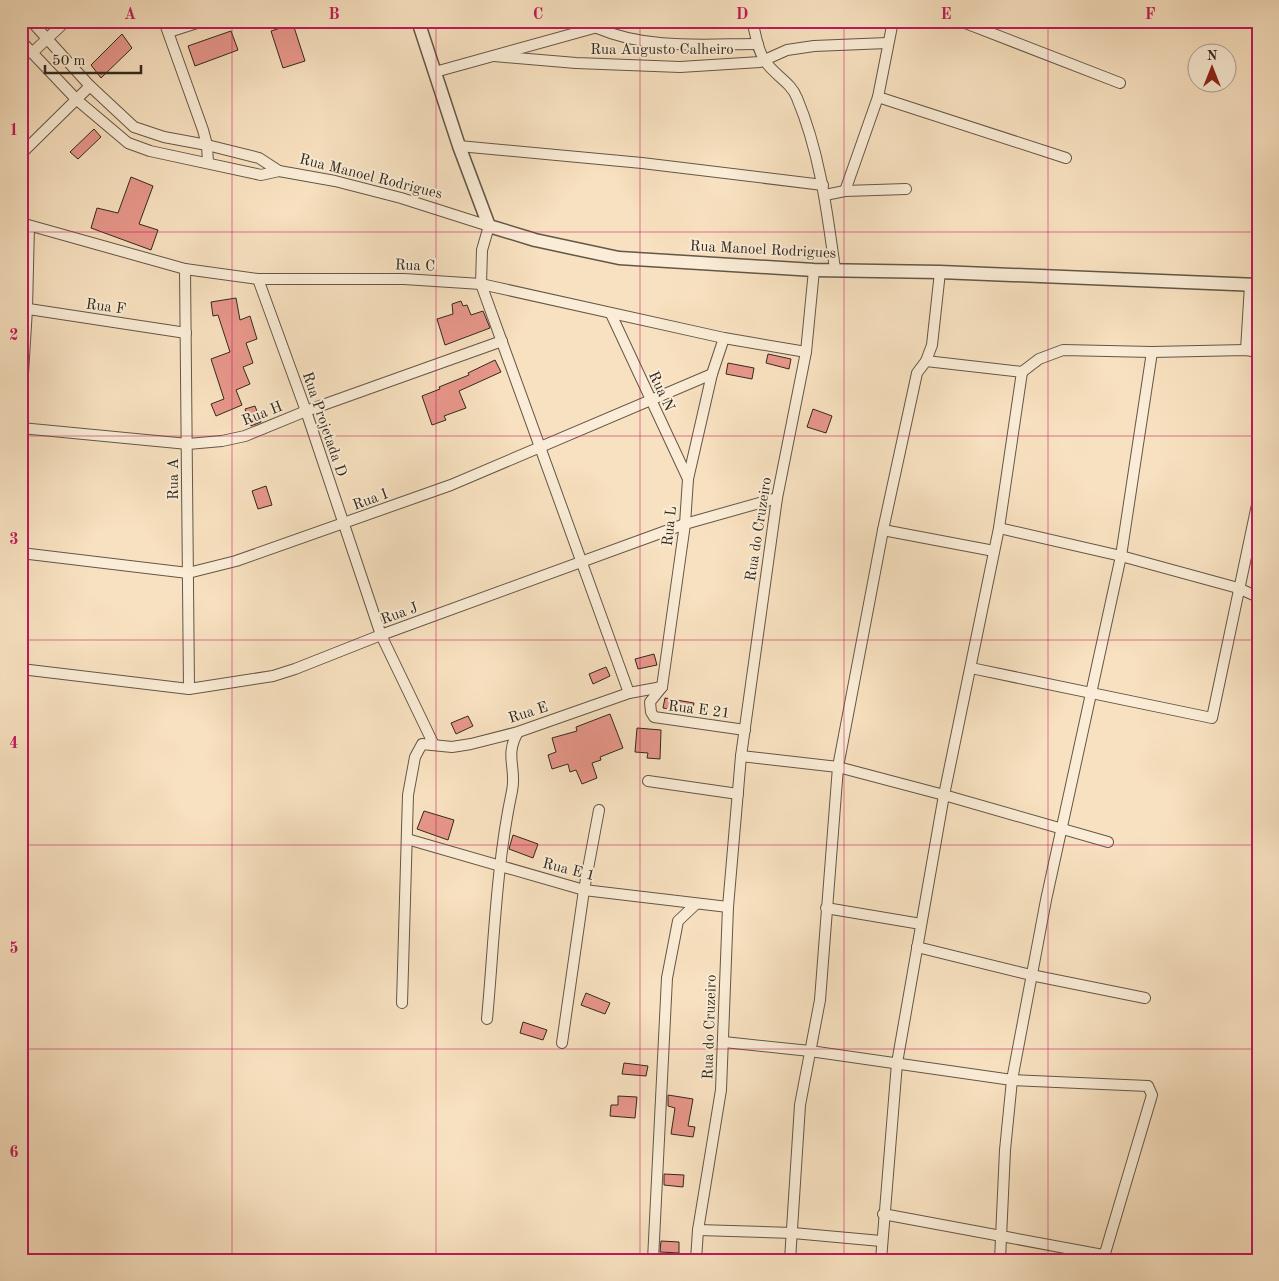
<svg xmlns="http://www.w3.org/2000/svg" width="1279" height="1281" viewBox="0 0 1279 1281" font-family="'Old Standard TT',serif">
<style>
.building{fill:#e8978b;stroke:#31291e}
.lines{fill:none;stroke-linecap:round;stroke-linejoin:round}
.minor-casing{stroke:#635746;stroke-width:12}
.tertiary-casing{stroke:#635746;stroke-width:15}
.minor{stroke:#faecd6;stroke-width:10}
.tertiary{stroke:#faecd6;stroke-width:12}
.grid{fill:none;stroke:#c2185b;stroke-width:1;stroke-opacity:0.55}
.labels{text-anchor:middle;stroke-width:4;stroke-linejoin:round;paint-order:stroke}
.street-label{font-size:15px;fill:#31291e;stroke:#faecd6}
.neatline{fill:none;stroke:#c2185b;stroke-width:2}
.grid-label{font-size:16px;text-anchor:middle;font-weight:bold;fill:#c2185b}
</style>
<rect width="100%" height="100%" fill="#f8e1c0"/>
<filter id="stains"><feTurbulence type="fractalNoise" baseFrequency=".004" numOctaves="4"/><feColorMatrix values="0 0 0 0 .2 0 0 0 0 .09 0 0 0 0 .02 0 0 0 .5 -.17"/></filter>
<radialGradient id="worn" r=".72"><stop offset=".6" stop-color="#630" stop-opacity="0"/><stop offset="1" stop-color="#630" stop-opacity=".3"/></radialGradient>
<g class="building">
<polygon points="293,24 305,61 283,68 271,31"/>
<polygon points="231,31 238,50 195,66 188,46"/>
<polygon points="122,34 132,48 101,78 91,65"/>
<polygon points="94,129 101,137 78,159 70,152"/>
<polygon points="131,177 153,186 139,224 158,230 151,250 91,228 97,208 118,213"/>
<polygon points="236,298 240,320 250,316 257,339 246,343 253,363 243,367 250,384 236,390 242,405 216,416 211,404 224,399 211,359 230,352 218,315 213,316 211,302"/>
<polygon points="461,301 463,306 467,305 471,315 483,311 490,328 445,345 437,319 453,314 452,304"/>
<polygon points="768,354 791,359 789,369 766,363"/>
<polygon points="495,360 501,372 459,391 466,408 444,416 446,420 432,425 422,396 440,389 439,387 469,375 468,373"/>
<polygon points="728,363 754,368 752,379 726,374"/>
<polygon points="255,406 261,422 251,426 245,409"/>
<polygon points="813,409 832,416 826,433 807,427"/>
<polygon points="266,486 272,505 258,509 252,491"/>
<polygon points="654,654 657,665 638,669 635,659"/>
<polygon points="606,667 610,676 593,684 589,674"/>
<polygon points="665,698 694,703 692,713 663,708"/>
<polygon points="610,714 623,748 600,757 601,760 592,763 597,778 582,784 576,770 570,772 568,764 552,769 548,755 556,752 552,738 577,731 576,727"/>
<polygon points="468,716 473,726 456,734 451,723"/>
<polygon points="637,728 661,730 660,759 647,758 648,753 635,752"/>
<polygon points="424,811 454,820 448,840 417,829"/>
<polygon points="513,835 538,844 533,858 509,849"/>
<polygon points="586,993 610,1003 605,1014 581,1005"/>
<polygon points="523,1022 547,1030 543,1040 520,1033"/>
<polygon points="624,1063 648,1066 646,1076 622,1074"/>
<polygon points="668,1095 693,1099 688,1126 695,1127 693,1137 671,1134 675,1108 668,1106"/>
<polygon points="618,1096 637,1097 635,1118 610,1116 611,1105 618,1105"/>
<polygon points="664,1174 684,1175 683,1187 664,1185"/>
<polygon points="661,1241 679,1242 679,1253 660,1252"/>
</g>
<g class="lines">
<g class="minor-casing">
<g id="minor">
<polyline points="31,21 90,86 134,127 164,137 207,145 259,158 279,171"/>
<polyline points="164,21 203,130 207,145 208,163"/>
<path d="M752 21C756 34 757 50 765 61 774 75 791 82 797 98 820 153 827 211 835 269"/>
<polyline points="960,21 1120,83"/>
<path d="M597 28C648 50 705 44 758 44"/>
<polyline points="169,32 203,21"/>
<polyline points="21,41 77,100 128,143 150,151 261,175 279,171 335,181 401,198 489,226 482,250 481,284 629,693"/>
<polyline points="32,53 66,21"/>
<polyline points="494,56 576,63 680,67 760,62 787,50 814,46 887,43"/>
<polyline points="435,72 619,21"/>
<polyline points="878,97 1066,158"/>
<polyline points="459,146 642,163 823,185"/>
<polyline points="21,154 90,86"/>
<polyline points="845,191 878,97 893,21"/>
<polyline points="825,195 845,191 906,189"/>
<polyline points="21,223 185,269 258,279 404,279 481,284 724,338 806,352"/>
<polyline points="185,269 189,689"/>
<polyline points="258,279 306,411 381,635 434,745"/>
<polyline points="22,308 186,333"/>
<polyline points="611,314 688,479"/>
<polyline points="1246,350 1250,285"/>
<polyline points="926,361 1022,372 1039,359 1063,350 1152,352 1246,350 1258,352"/>
<polyline points="21,406 27,309 29,226"/>
<polyline points="21,428 188,444 222,441 245,436 306,411 502,341"/>
<polyline points="999,528 1121,556 1238,588 1258,597"/>
<polyline points="883,530 994,551"/>
<polyline points="21,553 188,573 236,561 451,485 712,374"/>
<polyline points="971,668 1212,718 1258,500"/>
<polyline points="21,669 189,689 273,676 295,669 381,635 685,524 777,498"/>
<polyline points="662,687 685,524 688,479 712,374 724,338"/>
<polyline points="662,687 650,702 651,712 654,717 745,730"/>
<polyline points="741,756 838,767 944,795 1108,842"/>
<polyline points="648,781 738,794"/>
<polyline points="407,839 584,890 728,907"/>
<polyline points="826,908 921,924"/>
<polyline points="917,947 1031,975 1145,998"/>
<polyline points="402,1003 408,795 415,757 422,744 452,747 471,744 518,732 629,693 662,687"/>
<path d="M487 1019C494 944 496 866 512 791 517 768 504 756 518 732"/>
<polyline points="724,1042 810,1051 1012,1080 1148,1086 1152,1095 1103,1260"/>
<polyline points="562,1043 584,890 599,810"/>
<polyline points="883,1214 1103,1255"/>
<polyline points="698,1230 793,1233 881,1241"/>
<polyline points="653,1260 667,978 678,921 696,904"/>
<polyline points="696,1260 698,1230 721,1090 728,907 741,756 777,498 806,352 814,270"/>
<polyline points="790,1260 800,1105 820,1000 838,767 883,530 917,373 926,361 932,345 940,272"/>
<polyline points="881,1260 897,1063 944,795 999,528 1022,372"/>
<polyline points="1000,1260 1005,1150 1012,1080 1046,900 1121,556 1152,352"/>
</g>
</g>
<g class="tertiary-casing">
<polyline id="tertiary" points="418,21 459,146 489,226 535,240 619,258 814,270 940,272 1258,285"/>
</g>
<use href="#minor" class="minor"/>
<use href="#tertiary" class="tertiary"/>
</g>
<path class="grid" d="M232 21V1260M436 21V1260M640 21V1260M844 21V1260M1048 21V1260M21 232H1258M21 436H1258M21 640H1258M21 845H1258M21 1049H1258"/>
<g class="labels">
<g class="street-label">
<text x="662" y="54">Rua Augusto Calheiro</text>
<text transform="translate(371 176) rotate(14)" y="5">Rua Manoel Rodrigues</text>
<text transform="translate(763 249) rotate(3)" y="5">Rua Manoel Rodrigues</text>
<text transform="translate(415 265) rotate(2)" y="5">Rua C</text>
<text transform="translate(106 306) rotate(8)" y="5">Rua F</text>
<text transform="translate(662 391) rotate(65)" y="5">Rua N</text>
<text transform="translate(262 413) rotate(-22)" y="5">Rua H</text>
<text transform="translate(325 424) rotate(71)" y="5">Rua Projetada D</text>
<text transform="translate(173 479) rotate(-90)" y="5">Rua A</text>
<text transform="translate(370 499) rotate(-20)" y="5">Rua I</text>
<text transform="translate(669 526) rotate(-84)" y="5">Rua L</text>
<text transform="translate(758 529) rotate(-81)" y="5">Rua do Cruzeiro</text>
<text transform="translate(399 613) rotate(-20)" y="5">Rua J</text>
<text transform="translate(699 709) rotate(7)" y="5">Rua E 21</text>
<text transform="translate(528 712) rotate(-18)" y="5">Rua E</text>
<text transform="translate(569 869) rotate(14)" y="5">Rua E 1</text>
<text transform="translate(709 1027) rotate(-88)" y="5">Rua do Cruzeiro</text>
</g>
</g>
<rect width="1279" height="1281" fill="none" stroke="#f8e1c0" stroke-width="55"/>
<g transform="translate(1212 68)"><circle r="24" fill="#faecd6" stroke="#aa9e8c"/>
<path d="M0-4L9 19L0 12L-9 19Z" fill="#8f2418"/>
<text y="-8" font-size="14" font-weight="bold" text-anchor="middle" fill="#31291e">N</text>
</g>
<path d="M45 65v8h96v-8" fill="none" stroke="#31291e" stroke-width="2.5"/>
<text x="52" y="65" font-size="15" fill="#31291e" stroke="#faecd6" stroke-width="4" paint-order="stroke">50 m</text>
<rect x="28" y="28" width="1224" height="1226" class="neatline"/>
<g class="grid-label">
<text x="130" y="19">A</text>
<text x="334" y="19">B</text>
<text x="538" y="19">C</text>
<text x="742" y="19">D</text>
<text x="946" y="19">E</text>
<text x="1150" y="19">F</text>
<text x="14" y="135">1</text>
<text x="14" y="340">2</text>
<text x="14" y="544">3</text>
<text x="14" y="748">4</text>
<text x="14" y="953">5</text>
<text x="14" y="1157">6</text>
</g>
<rect width="100%" height="100%" filter="url(#stains)"/>
<rect width="100%" height="100%" fill="url(#worn)"/>
</svg>
